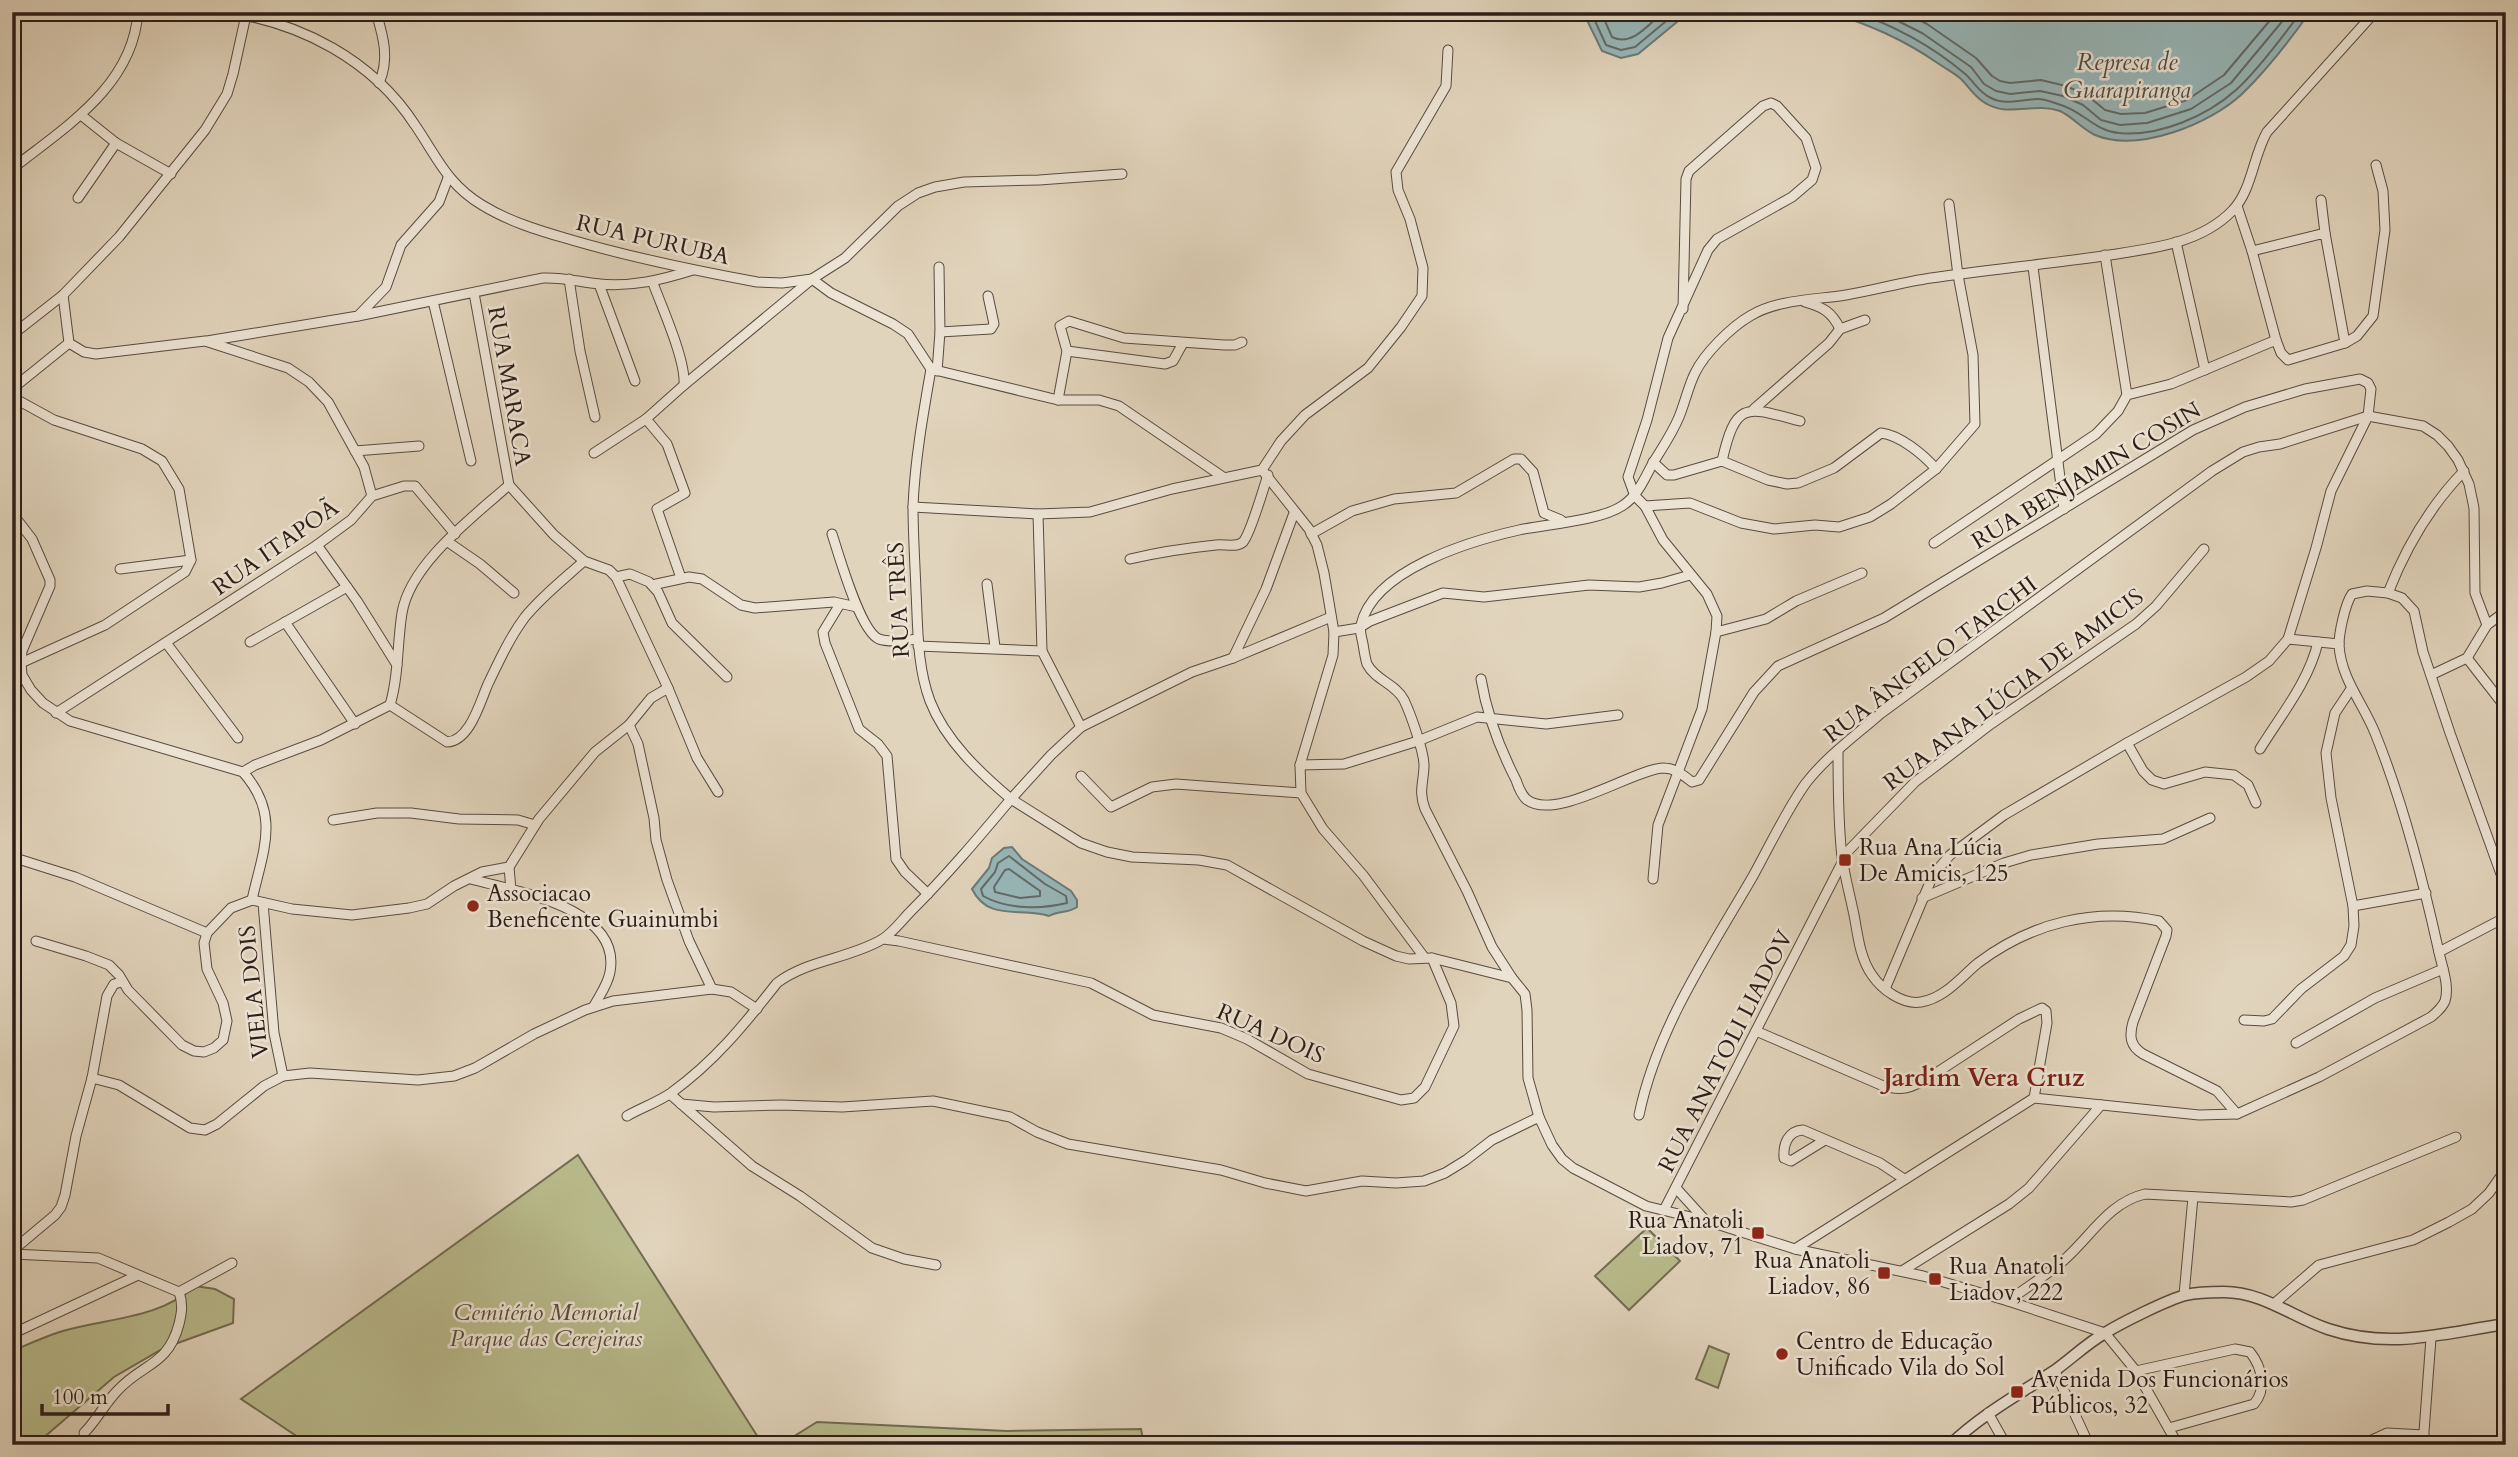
<svg xmlns="http://www.w3.org/2000/svg" width="2518" height="1457" viewBox="0 0 2518 1457" font-family="Cardo,serif">
<style>
.green{fill:#b9bb8c;stroke:#726c52;stroke-width:2}
.water{fill:#97b7b9;stroke:#6c7978;stroke-width:2}
.lines{fill:none;stroke-linecap:round;stroke-linejoin:round}
.shore{stroke:#626a68;stroke-width:2}
.minor-casing{stroke:#594b40;stroke-width:11}
.tertiary-casing{stroke:#594b40;stroke-width:13}
.minor{stroke:#ece3d3;stroke-width:9}
.tertiary{stroke:#ece3d3;stroke-width:10}
.poi-dot{fill:#8f2418;stroke:#ece3d3;stroke-width:2.5}
.labels{text-anchor:middle;stroke-width:5;stroke-linejoin:round;paint-order:stroke}
.street-label{font-size:23px;fill:#2c1d17;stroke:#ece3d3}
.poi-label{font-size:23px;fill:#2c1d17;stroke:#ece3d3;text-anchor:start}
.park-label{font-size:23px;font-style:italic;fill:#564c3a;stroke:#ece3d3}
.water-label{font-size:24px;font-style:italic;fill:#4c4b48;stroke:#ece3d3}
.quarter-label{font-size:26px;font-weight:bold;fill:#7a1f14;stroke:#ece3d3}
</style>
<rect width="100%" height="100%" fill="#e1d4bc"/>
<filter id="stains"><feTurbulence type="fractalNoise" baseFrequency=".00286" numOctaves="4"/><feColorMatrix values="0 0 0 0 .2 0 0 0 0 .09 0 0 0 0 .02 0 0 0 .5 -.17"/></filter>
<radialGradient id="worn" r=".72"><stop offset=".6" stop-color="#630" stop-opacity="0"/><stop offset="1" stop-color="#630" stop-opacity=".3"/></radialGradient>
<g class="green">
<polygon points="578,1155 763,1445 310,1445 241,1399"/>
<polygon points="1647,1228 1680,1261 1629,1310 1595,1276"/>
<path d="M195 1286 215 1289 234 1299 233 1323 164 1348 114 1377 35 1445H12V1351C29 1344 46 1336 63 1331 108 1318 159 1319 195 1286Z"/>
<polygon points="1709,1346 1729,1354 1718,1388 1696,1379"/>
<polygon points="817,1422 1007,1431 1141,1429 1144,1445 780,1445"/>
</g>
<g class="water">
<polygon points="1583,12 1689,12 1638,54 1621,58 1602,51"/>
<path d="M1829 12H2310C2290 40 2267 70 2242 94 2210 124 2138 153 2095 135 2082 129 2073 117 2060 111 2035 102 2009 117 1987 104 1974 97 1971 89 1961 79 1954 73 1946 69 1939 64 1903 39 1870 25 1829 12Z"/>
<path d="M1012 847 1022 859 1071 891 1077 900V907C1069 913 1058 911 1049 916 1021 907 988 922 972 889L989 868 992 858 1004 848Z"/>
</g>
<g class="lines">
<g class="shore">
<polyline points="1591,12 1606,45 1621,50 1635,47 1677,12"/>
<path d="M1601 12 1612 37C1632 47 1649 24 1663 12"/>
<path d="M1853 12C1892 24 1932 46 1964 73 1974 81 1978 92 1991 98 2006 106 2022 99 2038 99 2044 99 2052 102 2058 104 2082 110 2094 131 2119 133 2159 137 2207 116 2236 90 2257 71 2284 35 2301 12"/>
<polyline points="1880,12 1922,33 1971,67 1984,84 1996,91 2010,94 2040,91 2063,96 2083,105 2101,120 2120,125 2147,123 2191,109 2231,83 2290,12"/>
<polyline points="1904,12 1927,24 1976,58 1992,76 2000,81 2010,83 2041,80 2066,86 2088,96 2105,110 2121,114 2145,113 2187,100 2224,75 2277,12"/>
<path d="M1009 856 1045 884 1066 896 1067 903C1042 909 1008 910 983 896L981 889 995 872 998 863Z"/>
<polygon points="1009,869 1040,891 1040,896 1020,898 995,892 994,887 1005,870"/>
</g>
<g class="minor-casing">
<g id="minor">
<path d="M225 12C300 22 373 60 415 125 437 157 447 184 482 205 508 221 537 230 565 238 628 257 692 270 757 282L782 283 812 279 845 258 898 206 918 193 935 187 964 182 1039 180 1122 174"/>
<path d="M376 12C383 36 390 59 379 83"/>
<polyline points="81,115 116,143 171,174"/>
<path d="M12 169C65 127 133 86 138 12"/>
<polyline points="78,198 116,143"/>
<polyline points="2321,200 2325,233"/>
<polyline points="2237,206 2252,251 2276,340"/>
<polyline points="2176,242 2205,370"/>
<polyline points="2105,255 2127,395"/>
<polyline points="2033,267 2064,509"/>
<polyline points="569,279 580,351 595,417"/>
<polyline points="599,284 635,381"/>
<polyline points="474,293 509,485"/>
<polyline points="63,295 69,343 84,352 96,354 205,341 288,368 309,382 328,402 364,467 372,496"/>
<polyline points="433,301 471,461"/>
<path d="M1805 302C1823 307 1832 312 1840 329"/>
<polyline points="1683,309 1686,179 1689,171 1763,106 1771,103 1777,106 1806,138 1816,168 1812,180 1792,197 1717,239 1708,250 1668,338 1647,420 1628,477 1635,496 1645,506 1690,503 1741,523 1774,529 1815,525 1839,527 1870,517 1891,504 1936,469 1975,424 1973,355 1958,275 1949,204"/>
<path d="M358 316 543 278C562 277 580 282 599 284 632 287 661 280 693 270"/>
<polyline points="940,332 991,329 994,324 988,296"/>
<polyline points="12,335 63,295 119,237 205,130 227,94 233,74 246,15"/>
<polyline points="207,341 358,316 386,287 401,245 439,202 448,178"/>
<polyline points="2345,343 2357,336 2373,316 2385,230 2383,191 2376,165"/>
<polyline points="1067,351 1165,364 1173,361 1183,343"/>
<path d="M931 369C923 415 915 460 913 506 913 534 915 563 916 591 918 629 917 666 930 701 945 740 980 773 1011 799L1051 755 1081 727 1192 672 1233 658 1331 617"/>
<polyline points="937,371 940,332 939,267"/>
<polyline points="684,385 812,279 831,293 893,324 908,334 931,369 1058,400 1099,400 1119,406 1223,477"/>
<polyline points="12,389 69,343"/>
<polyline points="12,397 54,420 142,449 162,461 179,489 191,560 185,572 105,625 21,663"/>
<polyline points="1058,400 1067,351 1060,326 1069,321 1124,338 1224,345 1235,345 1242,342"/>
<polyline points="1754,409 1829,343 1840,329 1865,320"/>
<polyline points="646,419 667,444 685,493 657,509 681,578"/>
<polyline points="355,451 419,446"/>
<path d="M594 453 646 419 684 385C686 360 662 308 653 283"/>
<path d="M1722 461C1736 399 1747 407 1800 421"/>
<path d="M1653 462 1667 475H1674L1722 461 1768 480 1787 484 1798 483 1834 468 1881 433C1900 435 1924 455 1936 469"/>
<polyline points="1262,470 1309,529 1317,545 1324,573 1334,632 1333,655 1300,765 1301,793 1323,829 1363,875 1424,957"/>
<polyline points="1645,506 1663,540 1707,594 1717,616 1716,632 1702,709 1658,825 1653,879"/>
<polyline points="913,507 1038,514 1090,512 1172,489 1262,470 1281,441 1305,415 1368,368 1401,327 1422,296 1423,268 1410,219 1398,190 1396,172 1446,86 1448,50"/>
<path d="M12 513 32 539 50 580V586L22 651 21 663 22 675 31 690 43 703 70 721 243 772C281 815 263 850 252 900"/>
<polyline points="1038,514 1042,651 1081,727"/>
<path d="M832 534C839 555 860 631 879 639 890 643 907 640 918 639"/>
<polyline points="1311,534 1352,511 1394,499 1456,493 1514,459 1521,459 1533,472 1544,513 1561,520"/>
<polyline points="448,542 480,564 514,593"/>
<polyline points="1934,543 2096,434 2118,411 2127,395 2171,384 2276,340 2281,353 2288,360 2345,343 2325,233 2252,251"/>
<polyline points="317,545 357,601 397,665"/>
<path d="M1130 559C1159 552 1187 548 1216 545 1225 544 1236 548 1243 542 1251 533 1263 489 1268 475"/>
<polyline points="120,569 191,560"/>
<polyline points="616,577 630,574 649,582 658,592 672,623 727,677"/>
<polyline points="987,584 995,647"/>
<polyline points="652,585 689,577 702,579 741,605 755,608 834,602 857,607"/>
<path d="M2388 593C2406 547 2429 507 2464 471"/>
<polyline points="840,604 823,632 825,643 859,729 878,744 887,756 896,859 905,872 928,894"/>
<polyline points="285,622 355,724"/>
<polyline points="1334,632 1359,628 1370,621 1443,593 1484,597 1589,585 1639,587 1662,583 1690,575"/>
<polyline points="1716,632 1766,619 1796,601 1862,573"/>
<polyline points="250,642 347,587"/>
<polyline points="167,644 238,738"/>
<polyline points="918,646 1042,651"/>
<polyline points="1233,658 1266,589 1294,513"/>
<polyline points="2467,658 2506,708"/>
<polyline points="2431,675 2467,658 2487,625 2506,611"/>
<path d="M1481 679C1487 715 1499 747 1516 780 1518 786 1521 794 1526 799 1554 823 1634 769 1663 768 1675 768 1683 775 1692 782L1699 780 1754 692 1778 666 1884 618 2193 430 2245 407 2305 389 2360 379 2368 383 2371 389 2368 416 2331 491 2316 548 2288 639"/>
<polyline points="668,688 651,698 629,725 638,744 654,818 656,840 667,880 689,941 712,989"/>
<path d="M390 705 447 742C470 741 480 702 488 684 499 661 510 637 525 617 542 596 564 579 584 561L609 570 616 577 668 688 697 758 718 792"/>
<path d="M390 705C399 675 397 644 402 613 410 564 473 517 509 485L554 535 584 561"/>
<polyline points="56,713 317,545 351,520 372,496 404,486 415,486 455,534"/>
<polyline points="2127,743 2143,771 2152,780 2164,784 2205,772 2234,775 2248,785 2256,803"/>
<path d="M2260 749C2281 715 2309 681 2318 642"/>
<path d="M1838 750C1838 786 1838 822 1842 857 1845 878 1851 899 1855 920 1858 938 1861 960 1872 975 1882 990 1903 1005 1921 1002 1945 998 1961 977 1978 963 2031 923 2094 907 2159 921L2167 930 2166 936 2133 1022C2129 1036 2130 1046 2143 1054L2217 1091 2237 1114"/>
<polyline points="1300,765 1344,764 1418,741 1477,717 1546,724 1618,715"/>
<polyline points="243,772 255,765 321,740 390,705"/>
<polyline points="1081,776 1111,807 1152,787 1176,784 1301,793"/>
<polyline points="333,820 377,813 411,813 459,819 518,820 535,825"/>
<polyline points="12,857 75,877 207,933"/>
<polyline points="509,867 511,890"/>
<path d="M471 879C514 891 622 907 610 972 608 984 600 995 594 1006"/>
<polyline points="1922,898 2004,863 2031,855 2098,844 2163,839 2210,818"/>
<polyline points="263,903 274,1033 283,1076"/>
<polyline points="2353,906 2426,893"/>
<polyline points="883,939 899,941 1091,983 1153,1015 1221,1028 1247,1039 1308,1074 1401,1100 1414,1098 1425,1087 1454,1026 1451,1003 1432,958"/>
<polyline points="36,941 86,956 109,965 119,975 128,990 182,1045 194,1051 204,1052 214,1048 223,1040 227,1021 223,1003 207,969 204,943 207,933 231,908 252,900 292,909 352,915 409,908 427,904 454,886 482,872 509,867 539,819 595,752 629,725"/>
<polyline points="2439,952 2506,917"/>
<path d="M1512 978 1492 947 1467 891 1425 809C1418 790 1424 783 1424 764 1423 749 1411 715 1404 700 1396 684 1375 680 1367 664 1365 658 1364 650 1363 644 1362 638 1359 631 1361 625 1373 570 1470 541 1519 530 1547 524 1599 521 1622 506 1638 496 1644 479 1653 463 1662 448 1672 434 1679 417 1685 403 1688 387 1695 373 1704 354 1731 327 1750 316 1778 299 1815 300 1846 295 1875 290 1903 282 1931 278 1988 270 2046 264 2103 256 2147 249 2199 245 2232 211 2252 191 2253 156 2267 132L2375 12"/>
<polyline points="1885,989 1933,875 1950,855 2004,815 2127,743 2246,677 2269,661 2288,639 2339,644"/>
<polyline points="2244,1020 2264,1021 2272,1019 2301,989 2344,956 2351,945 2354,926 2353,906 2331,798 2326,753 2335,713 2351,689"/>
<path d="M1756 1031 1881 1085C1901 1092 1912 1088 1930 1077L2019 1019 2042 1008 2046 1011 2047 1023 2034 1098"/>
<polyline points="2296,1043 2375,998 2443,969"/>
<polyline points="92,1078 119,1085 190,1128 205,1130 217,1124 264,1086 283,1076 310,1073 418,1080 454,1076 475,1068 534,1034 585,1010 613,1001 712,989 731,992 757,1009"/>
<polyline points="670,1094 752,1166 800,1196 872,1248 904,1259 936,1265"/>
<polyline points="681,1104 714,1107 781,1105 842,1107 933,1101 1010,1117 1037,1132 1068,1144 1221,1170 1265,1183 1306,1191 1362,1181 1396,1183 1424,1181 1445,1173 1466,1160 1492,1140 1539,1117 1552,1145 1562,1159 1573,1168 1646,1206 1707,1221 1795,1249 1923,1276 2008,1301 2105,1333 2136,1371 2178,1445"/>
<path d="M1639 1115C1657 1028 1709 952 1753 876 1769 847 1787 809 1806 783 1826 757 1855 736 1880 714L2212 471 2243 452 2259 447 2280 444 2368 416 2423 426 2437 435 2448 446 2458 460 2469 484 2474 508 2475 593 2487 625"/>
<path d="M627 1116C641 1108 658 1102 671 1093 715 1061 744 1025 777 983 807 960 848 959 881 940 892 934 902 920 911 911 947 875 979 837 1011 799L1081 843 1107 852 1132 857 1199 860 1227 865 1363 941 1396 956 1409 959 1432 958 1512 978 1525 994 1527 1010 1528 1078 1539 1117"/>
<path d="M1825 1140 1791 1161 1784 1158C1783 1144 1788 1131 1803 1130L1880 1163 1904 1179"/>
<polyline points="1676,1188 1705,1220"/>
<polyline points="1664,1210 1848,851 1915,782 1991,724 2136,624 2156,606 2204,549"/>
<path d="M1795 1249 2034 1098 2199 1115 2237 1114 2319 1077 2431 1017C2436 1013 2442 1008 2445 1001 2450 985 2441 964 2438 948 2422 876 2403 802 2375 733 2363 703 2341 679 2339 645 2339 633 2345 604 2352 594L2367 591 2388 593 2402 598 2414 611 2423 652 2450 733 2506 888"/>
<polyline points="12,1251 55,1215 61,1207 65,1195 76,1136 92,1078 107,996 114,984 122,982"/>
<polyline points="12,1254 98,1258 179,1292"/>
<polyline points="1902,1271 2009,1204 2029,1188 2101,1105"/>
<polyline points="179,1292 232,1263"/>
<polyline points="2184,1295 2193,1197"/>
<path d="M2008 1301C2024 1289 2042 1278 2057 1266 2088 1242 2106 1203 2145 1194L2291 1202 2303 1200 2456 1137"/>
<polyline points="2275,1303 2319,1265 2413,1240 2449,1222 2472,1209 2489,1193 2506,1169"/>
<polyline points="12,1334 136,1276"/>
<polyline points="2055,1371 2089,1445"/>
<path d="M2136 1371 2235 1349 2250 1352C2262 1367 2267 1389 2254 1404L2169 1428"/>
<polyline points="1988,1413 2006,1445"/>
<path d="M84 1433C97 1420 105 1403 118 1390 143 1363 168 1366 179 1324 182 1312 183 1303 179 1292"/>
<polyline points="1228,1445 1242,1445"/>
<polyline points="2361,1445 2387,1433 2424,1435"/>
<polyline points="2423,1445 2431,1338"/>
</g>
</g>
<g class="tertiary-casing">
<path id="tertiary" d="M1950 1445C1981 1415 2018 1395 2054 1371 2071 1359 2086 1344 2105 1333 2121 1323 2169 1299 2186 1295 2198 1292 2212 1292 2224 1292 2263 1292 2292 1317 2328 1329 2391 1350 2443 1333 2506 1324"/>
</g>
<use href="#minor" class="minor"/>
<use href="#tertiary" class="tertiary"/>
</g>
<g class="poi-dot">
<rect x="1838" y="853" width="14" height="14" rx="3.5"/>
<circle cx="473" cy="906" r="7"/>
<rect x="1751" y="1226" width="14" height="14" rx="3.5"/>
<rect x="1877" y="1266" width="14" height="14" rx="3.5"/>
<rect x="1928" y="1272" width="14" height="14" rx="3.5"/>
<circle cx="1782" cy="1354" r="7"/>
<rect x="2010" y="1385" width="14" height="14" rx="3.5"/>
</g>
<g class="labels">
<g class="street-label">
<text transform="translate(653 239) rotate(13)" y="8">RUA PURUBA</text>
<text transform="translate(510 386) rotate(80)" y="8">RUA MARACA</text>
<text transform="translate(2086 475) rotate(-31)" y="8">RUA BENJAMIN COSIN</text>
<text transform="translate(275 547) rotate(-35)" y="8">RUA ITAPOÃ</text>
<text transform="translate(898 600) rotate(-93)" y="8">RUA TRÊS</text>
<text transform="translate(1930 659) rotate(-37)" y="8">RUA ÂNGELO TARCHI</text>
<text transform="translate(2013 689) rotate(-37)" y="8">RUA ANA LÚCIA DE AMICIS</text>
<text transform="translate(253 992) rotate(-96)" y="8">VIELA DOIS</text>
<text transform="translate(1271 1033) rotate(24)" y="8">RUA DOIS</text>
<text transform="translate(1725 1051) rotate(-63)" y="8">RUA ANATOLI LIADOV</text>
</g>
<g class="poi-label">
<text x="1859" y="855">Rua Ana Lúcia<tspan x="1859" dy="26">De Amicis, 125</tspan></text>
<text x="487" y="901">Associacao<tspan x="487" dy="26">Beneficente Guainumbi</tspan></text>
<text x="1744" y="1228" text-anchor="end">Rua Anatoli<tspan x="1744" dy="26">Liadov, 71</tspan></text>
<text x="1870" y="1268" text-anchor="end">Rua Anatoli<tspan x="1870" dy="26">Liadov, 86</tspan></text>
<text x="1949" y="1274">Rua Anatoli<tspan x="1949" dy="26">Liadov, 222</tspan></text>
<text x="1796" y="1349">Centro de Educação<tspan x="1796" dy="26">Unificado Vila do Sol</tspan></text>
<text x="2031" y="1387">Avenida Dos Funcionários<tspan x="2031" dy="26">Públicos, 32</tspan></text>
</g>
<g class="park-label">
<text x="546" y="1320">Cemitério Memorial<tspan x="546" dy="26">Parque das Cerejeiras</tspan></text>
</g>
<g class="water-label">
<text x="2127" y="70">Represa de<tspan x="2127" dy="28">Guarapiranga</tspan></text>
</g>
<g class="quarter-label">
<text x="1984" y="1086">Jardim Vera Cruz</text>
</g>
</g>
<rect width="2518" height="1457" fill="none" stroke="#e1d4bc" stroke-width="42"/>
<rect x="14" y="14" width="2490" height="1429" fill="none" stroke="#2c1d17" stroke-width="3.5"/>
<rect x="21" y="21" width="2476" height="1415" fill="none" stroke="#2c1d17" stroke-width="2"/>
<path d="M42 1404v10h126v-10" fill="none" stroke="#2c1d17" stroke-width="3.5"/>
<text x="52" y="1404" font-size="21" fill="#2c1d17" stroke="#ece3d3" stroke-width="5" paint-order="stroke">100 m</text>
<rect width="100%" height="100%" filter="url(#stains)"/>
<rect width="100%" height="100%" fill="url(#worn)"/>
</svg>
